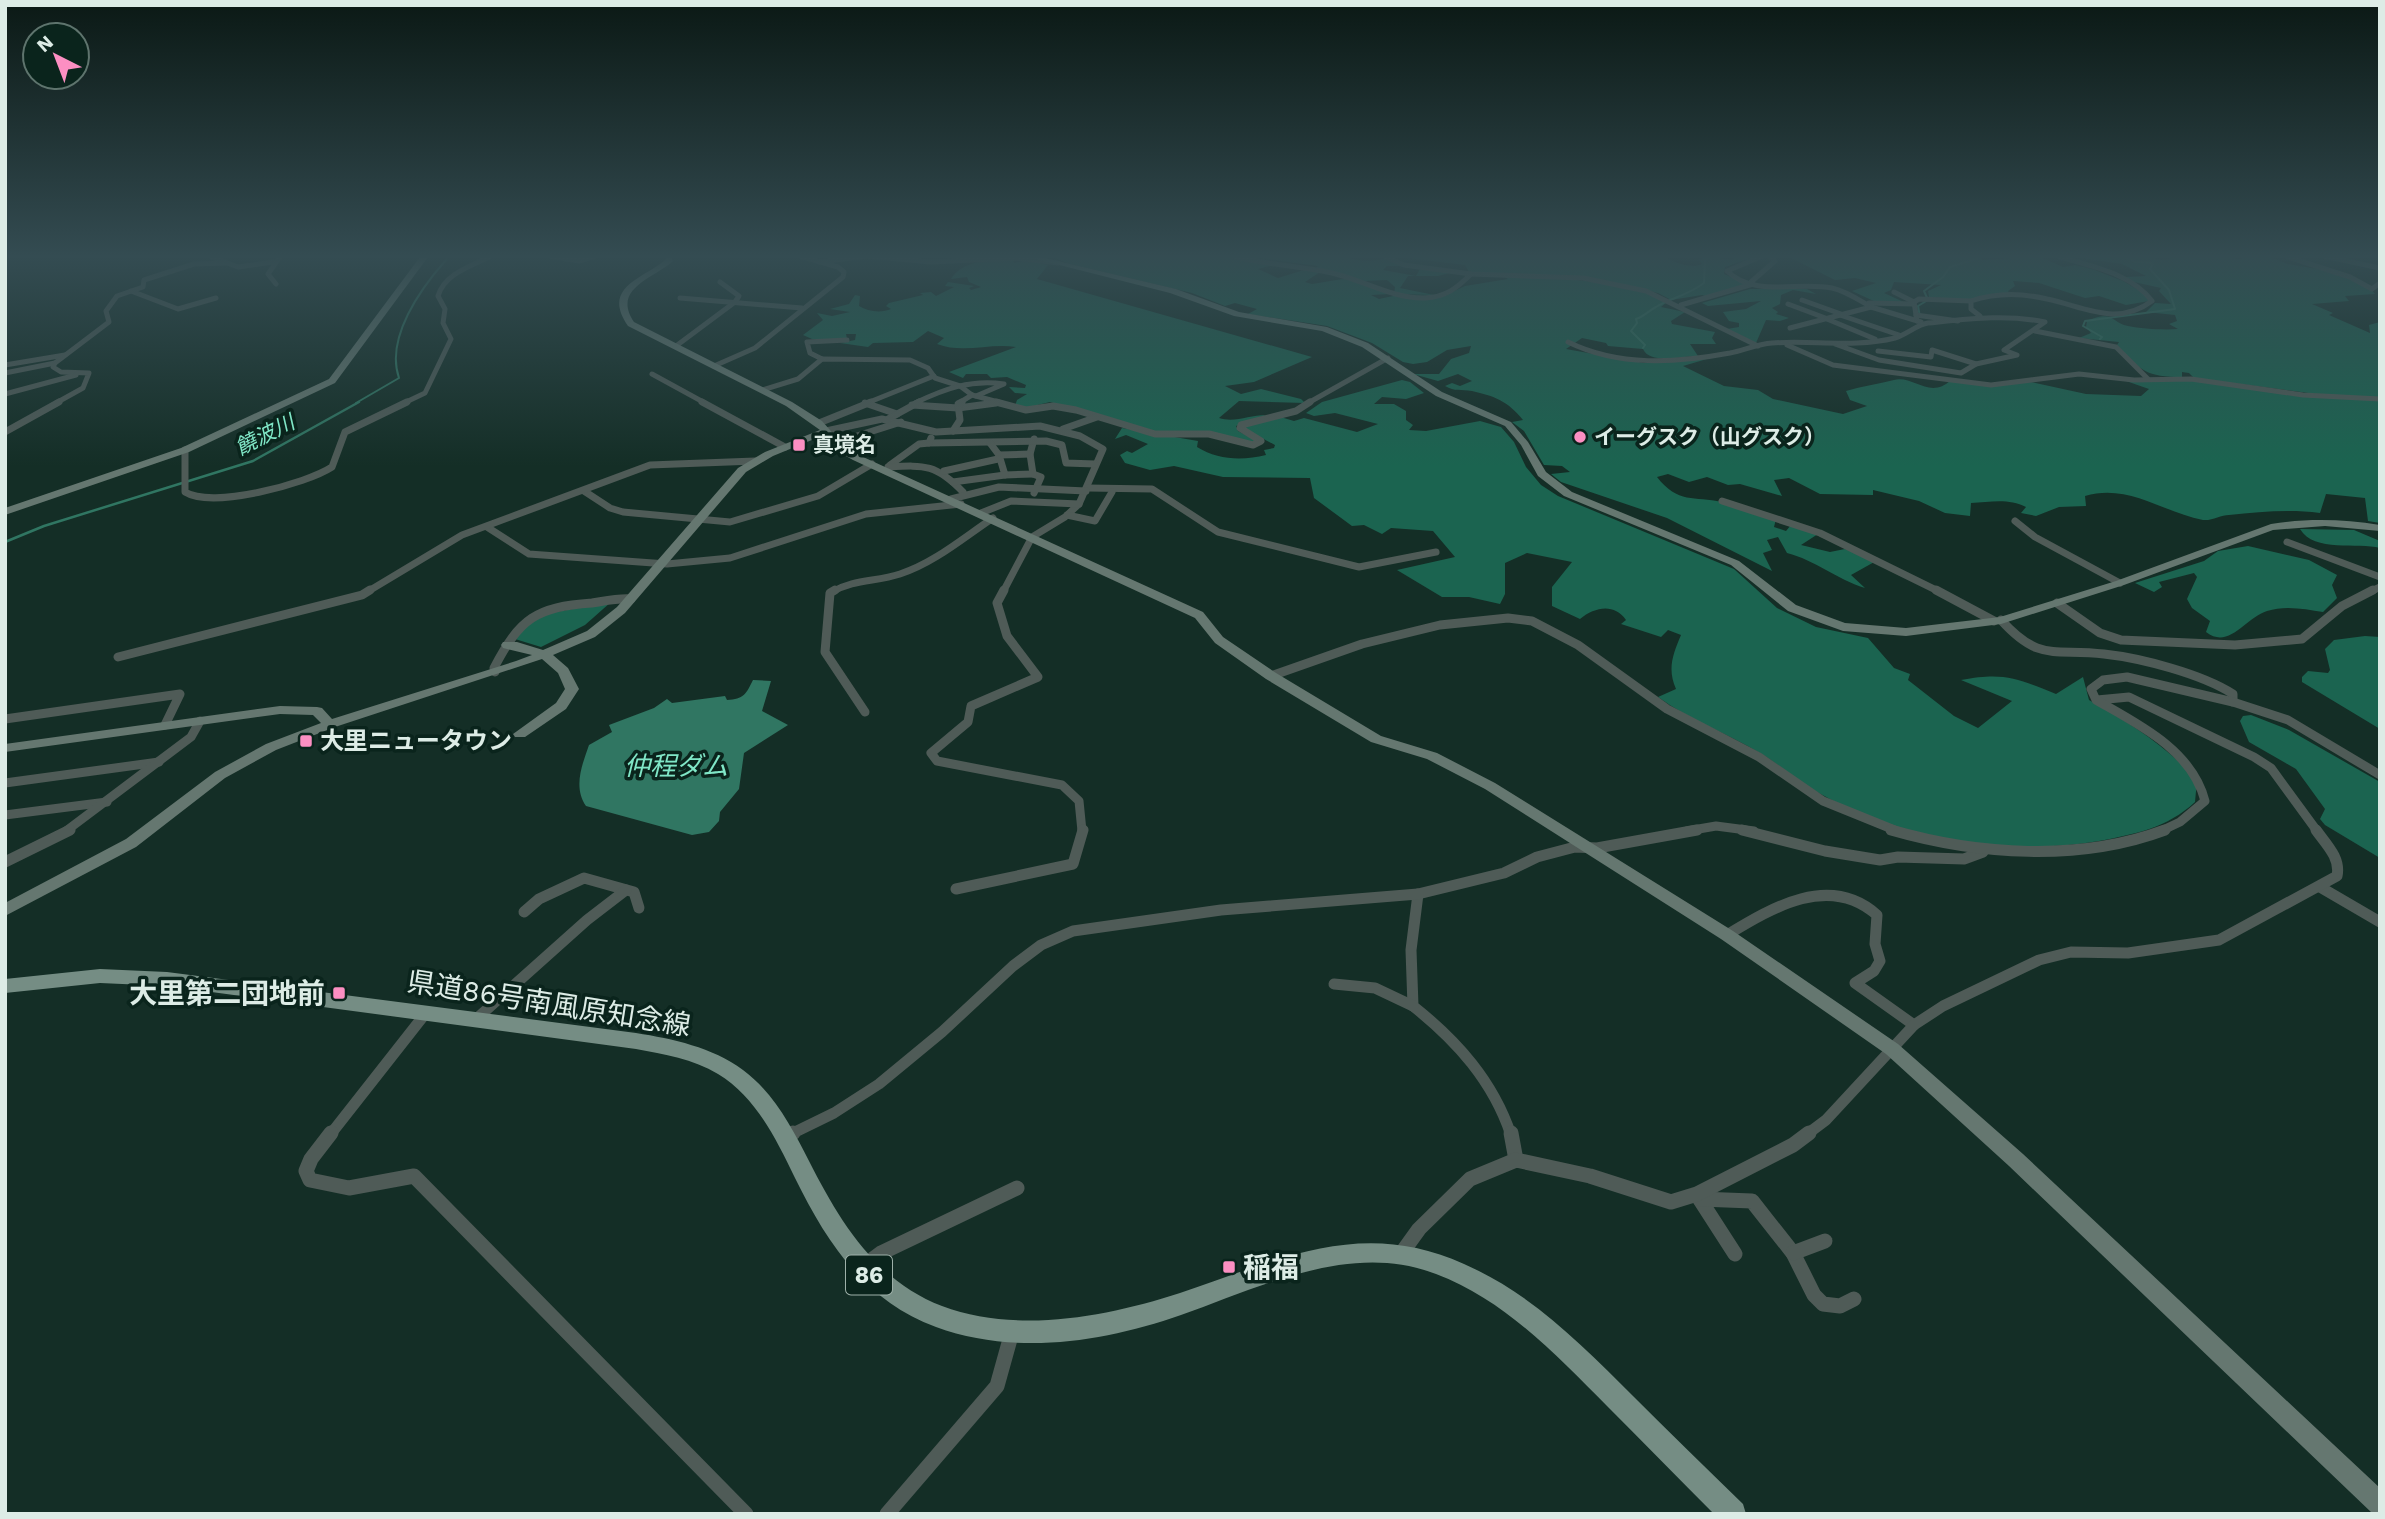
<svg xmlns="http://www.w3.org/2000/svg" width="2385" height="1519" viewBox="0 0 2385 1519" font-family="'Work Sans','Noto Sans JP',sans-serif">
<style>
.forest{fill:#1b6450}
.water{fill:#307662}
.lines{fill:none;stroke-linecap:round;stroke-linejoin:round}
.stream-far1{stroke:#307662;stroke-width:2}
.stream{stroke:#307662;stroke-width:2.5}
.street-far4{stroke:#4f5b57;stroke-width:5}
.street-far3{stroke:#4f5b57;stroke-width:7}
.street-far2{stroke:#4f5b57;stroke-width:9}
.street-far1{stroke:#4f5b57;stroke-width:11}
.street{stroke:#4f5b57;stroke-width:15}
.secondary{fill:#657770;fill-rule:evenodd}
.primary{fill:#758d84;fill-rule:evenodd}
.poi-dot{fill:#fc8fc2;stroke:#0a241c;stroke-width:2.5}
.labels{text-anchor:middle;stroke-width:7;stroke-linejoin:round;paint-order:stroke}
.far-water-label{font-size:21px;font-style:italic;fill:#80e7c7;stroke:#0a241c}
.far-poi-label{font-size:21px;font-weight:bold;fill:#ddece6;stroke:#0a241c;text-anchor:start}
.shield{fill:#0a241c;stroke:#9eb0a9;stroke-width:2}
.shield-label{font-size:23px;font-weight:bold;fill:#ddece6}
.poi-label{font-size:24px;font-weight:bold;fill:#ddece6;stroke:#0a241c;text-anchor:start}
.water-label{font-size:26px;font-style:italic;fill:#80e7c7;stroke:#0a241c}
.near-poi-label{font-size:28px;font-weight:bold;fill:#ddece6;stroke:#0a241c;text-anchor:end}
.near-street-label{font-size:28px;fill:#ddece6;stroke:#0a241c}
</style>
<rect width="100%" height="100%" fill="#142e26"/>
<g class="forest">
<path d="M1044 254H1222L1277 264 1258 269 1278 278 1304 270 1320 272 1305 282 1312 284 1349 278 1390 294 1371 295 1379 299 1393 296 1446 295 1465 286 1508 279 1503 276C1559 278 1615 279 1668 301L1661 307 1685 312 1671 321 1672 324 1715 332 1712 338 1716 344H1690L1698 356C1682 356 1650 365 1643 349L1608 346 1606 343 1582 338 1566 349 1644 363 1707 359 1683 366 1724 386 1758 390 1773 399 1843 414 1867 406 1850 400 1846 391C1862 386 1878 384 1894 380 1913 375 1930 400 1951 380L1992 386 2031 382 2086 394 2141 396 2149 389 2126 381 2188 380 2272 392 2380 400V523L2368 521 2365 498 2326 494 2320 513C2289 509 2260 512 2229 515 2221 515 2212 521 2203 520 2162 512 2128 483 2085 496L2086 506 2059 507 2036 516 2021 513 2026 507C2009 498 1990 502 1971 503L1970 516 1945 513 1919 501 1873 490V495L1820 494 1789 478 1774 480 1782 496 1740 484 1728 485 1707 477 1689 482 1668 474 1657 477C1678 504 1694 496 1722 502 1740 507 1758 513 1776 519L1774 527 1786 531 1791 525 1818 534 1801 545 1830 552 1845 549 1876 561 1851 575 1865 588C1836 579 1815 560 1787 553L1778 537 1767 540 1772 550 1763 553 1772 571 1667 518 1561 482 1551 474 1570 472 1562 466 1544 465 1524 431 1512 422 1523 420C1508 401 1494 396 1472 391 1461 389 1455 392 1445 386L1452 383 1460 386 1472 381 1458 374 1438 381 1413 374H1439L1451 359 1469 353 1471 346 1447 350 1427 362 1413 364 1403 362 1372 343 1327 326 1248 314 1257 309 1235 303 1225 306 1192 293 1070 264Z"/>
<path d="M1228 254H1347L1343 255C1351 261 1375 263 1384 258L1402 266H1387L1383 270 1416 276 1421 267 1453 272 1438 276H1408L1400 288 1434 295 1394 294 1395 287 1387 280 1364 281 1315 269 1318 266Z"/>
<path d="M1427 254H1663C1671 263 1692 269 1702 264L1699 259 1709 256 1731 260 1742 254H1762L1725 267 1724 274 1747 284 1708 297 1702 295 1671 300 1658 293 1631 287 1569 277 1469 272 1465 265 1407 258Z"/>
<polygon points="1783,254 1803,257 1817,254 1971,254 1983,260 2038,256 2063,267 2075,265 2092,269 2123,281 2144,293 2149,301 2126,305 2099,296 2085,298 2039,283 2013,281 2015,286 2008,291 2010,294 1968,300 1929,297 1928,291 1941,285 1894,282 1891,290 1884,293 1906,303 1878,303 1852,291 1876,283 1855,278 1835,280"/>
<path d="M2054 254H2133L2162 260 2196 254 2240 259 2261 254 2288 264 2341 273 2370 288 2375 294 2345 296 2349 301 2312 304 2333 313 2329 315 2370 333 2369 325 2380 322V398L2331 396 2194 378 2189 373 2182 372V377C2147 377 2140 371 2117 345L2119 342 2079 338 2091 333 2086 327 2087 321C2114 309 2111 323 2128 326 2142 329 2164 330 2178 329L2169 324 2177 321 2175 315 2146 312 2155 303 2171 304 2159 291 2161 288 2125 280 2126 277 2146 276 2122 264Z"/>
<path d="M1013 259 1014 263 1027 260 1048 265 1037 279 1312 357 1254 382 1225 386 1241 394 1261 389 1301 399 1305 403 1239 401 1219 418C1235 423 1249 415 1266 415L1236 426 1238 431 1257 441 1253 442 1208 432 1159 433 1050 402 1025 408 1015 406 1017 400 1027 394 1015 393 1009 387 1025 388 1026 385 1007 377 991 378 987 374H966L963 378 949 372 1016 347C989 343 963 354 937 344L944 338 928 331 913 342 873 343 868 347 840 343 855 340 856 334H846L847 339H812L803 335 823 320 817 313 832 316 850 312 830 309 849 304 855 295 860 296 859 306C868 312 882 313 891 309L886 306 889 303 923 295 920 293 931 292 936 296 954 287 945 286 948 282 974 286 969 288 971 290 981 287 969 282 967 277 951 279C963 259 991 261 1013 259Z"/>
<polygon points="1750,289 1807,289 1816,294 1793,290 1781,295 1780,304 1772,308 1778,312 1776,314 1789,318 1780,321 1766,320 1756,343 1727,329 1739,327 1739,323 1729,321 1723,312 1746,309 1761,301 1708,306 1702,303"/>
<path d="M1402 380 1410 382 1424 393 1406 399 1382 397 1374 404H1394L1406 411V420L1413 425 1409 430 1426 431 1480 421 1501 427 1514 442 1526 467 1541 485 1558 496 1734 569 1777 608 1816 627 1868 638 1894 668 1910 674 1908 680 1954 716 1978 728 2012 701 1961 680C2004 672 2016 678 2056 694L2083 677 2089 700C2129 722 2166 746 2197 780L2195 802C2167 828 2135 834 2099 841 2004 857 1900 840 1817 792 1797 781 1780 765 1760 753 1726 733 1690 720 1658 697L1676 689C1667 669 1673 654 1681 635L1668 630 1661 637 1621 624 1626 620C1614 603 1595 607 1580 619L1552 606V587L1572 562 1527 553 1505 563V594L1500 604 1469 597H1442L1397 570 1455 557 1433 531 1391 528 1382 534 1364 525 1352 526 1314 498 1310 478 1223 477 1174 466 1150 470 1125 463 1120 455 1127 451 1132 453 1148 444 1126 435 1115 439 1122 428 1198 441 1197 447C1218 460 1242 461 1266 455L1264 450 1274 448 1275 445 1243 428 1277 416 1294 421 1304 418 1357 432 1378 424 1335 413 1314 416 1306 413 1322 402Z"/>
<path d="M2300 529 2354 530 2380 541V548C2358 542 2314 553 2300 529Z"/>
<path d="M2248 546 2309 560 2337 575 2332 585 2337 598 2323 612C2305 609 2285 605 2267 611 2245 618 2229 650 2206 632L2210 621 2192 608 2187 599 2197 577 2194 573 2159 582 2162 587 2154 592 2135 583 2204 561 2218 551Z"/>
<polygon points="611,602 585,625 541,647 515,639 534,616"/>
<polygon points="2365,636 2380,637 2380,729 2302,682 2302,677 2308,671 2328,673 2330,670 2325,649 2334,640"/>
<polygon points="2251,715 2289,730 2380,782 2380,858 2325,825 2320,819 2325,809 2296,769 2249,742 2240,721 2243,716"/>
</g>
<path class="water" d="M753 680 771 681 762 711 788 725 744 753 739 789 720 812 719 821 709 832 692 835 586 806C573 787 582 765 589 745L612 732 609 725 654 708 667 699 672 703 725 696 727 700C744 699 746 694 753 680Z"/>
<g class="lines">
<g class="stream-far1">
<polyline points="1920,317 1918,306 1928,300 1924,291 1943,277 1950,267 1979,258 1969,254"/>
<polyline points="2100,339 2102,337 2083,326 2085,321 2175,309 2169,290 2150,269 2153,263 2135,262 2120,254"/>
<path d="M1643 348 1645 345 1631 331 1637 323 1636 319C1645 316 1648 311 1656 307 1672 297 1685 297 1704 283L1705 260 1701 254"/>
<path d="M356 403 399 378C385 338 421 288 446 260L448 255 445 254"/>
</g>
<polyline class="stream" points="5,542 44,526 253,461 359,402"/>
<g class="street-far4">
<polyline points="204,254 238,267 273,262"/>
<polyline points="537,254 579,261 602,254"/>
<path d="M1226 254C1261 265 1297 265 1332 273 1363 280 1393 299 1425 298 1446 297 1457 288 1471 274"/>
<polyline points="1379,254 1404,265 1471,274 1583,278 1646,291 1758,346"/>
<polyline points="1685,254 1688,256"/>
<path d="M1767 254 1727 271C1755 298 1798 281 1832 288 1846 291 1859 300 1871 307L1790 328"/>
<polyline points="2279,254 2350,277 2372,289 2380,283"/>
<polyline points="2314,254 2380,268"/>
<polyline points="819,262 867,256 931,262 1016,258 1058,263"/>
<polyline points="276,284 268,274 282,254"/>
<polyline points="131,291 178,309 216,298"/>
<polyline points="1894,292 1914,302"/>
<polyline points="680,298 802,308"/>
<polyline points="1802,300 1841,314"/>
<polyline points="1869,303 1914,304"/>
<polyline points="1788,304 1828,319"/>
<polyline points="1681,305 1753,284 1751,282 1775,261 1767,254"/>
<polyline points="1871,307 1921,322"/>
<polyline points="1840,315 1899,335"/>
<polyline points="1916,315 1958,321"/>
<path d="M1980 316 1971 309V301C1995 293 2022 293 2047 299 2085 307 2117 327 2152 301 2130 271 2083 265 2050 254"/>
<polyline points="1827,319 1875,339"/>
<polyline points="1917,321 1914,302 1919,299 1971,301"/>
<polyline points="2035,331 2116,347 2148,379"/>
<path d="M1568 342C1619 367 1676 363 1730 353 1744 350 1758 344 1772 343 1812 340 1855 348 1895 338 1906 335 1918 324 1928 323 1968 319 2005 314 2045 322L2004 350 2017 355 1976 364 1961 373 1879 360 1835 344"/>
<polyline points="1787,345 1833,365 1991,385 2079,374 2134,380 2191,379 2303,395 2380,399"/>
<polyline points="676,346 735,302 739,296 720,282"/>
<polyline points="1878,351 1931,357 1932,350 1976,364"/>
<polyline points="822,359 810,353 807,342 847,340"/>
<polyline points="55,363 53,367 61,372 89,373 83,388 56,403"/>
<polyline points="5,365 65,355"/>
<polyline points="714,366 755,348 843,277 844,272 838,267 793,254"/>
<polyline points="5,373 55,363 109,322 106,311 117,296 143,287 144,280 194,264 227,263"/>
<polyline points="652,374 705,403"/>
<polyline points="762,390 798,379 822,359 910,360 928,368 935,378 960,386 972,395 1002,403"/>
<polyline points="5,394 76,375"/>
<path d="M404 403 425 393 451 339 443 323 445 309 438 296C445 272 475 265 495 254"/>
<polyline points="867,403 934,376"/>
<path d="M915 403C944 389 971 379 1004 384L976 396"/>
<polyline points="959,403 972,395"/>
<polyline points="1308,403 1388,358"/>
</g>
<g class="street-far3">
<polyline points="702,402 785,447"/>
<polyline points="996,402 1026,410 1053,406 1076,410 1155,434 1209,434 1253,445 1261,441 1240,428 1241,425 1296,411 1310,402"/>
<polyline points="865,403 897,414"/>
<polyline points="912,405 958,408 996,403"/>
<polyline points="888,419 919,402"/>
<polyline points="819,423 871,402"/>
<polyline points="1063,429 1097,417"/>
<polyline points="826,431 882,419 936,432 1040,426 1080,436 1103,449 1079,504 1065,517 1032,537 1003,592"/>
<polyline points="953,431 960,420 958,404 962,402"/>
<polyline points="5,432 59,402"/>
<polyline points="1034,439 1030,454 1033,474 1041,477 1034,493"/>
<polyline points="835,443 901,422"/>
<polyline points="929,443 1046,441 1062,445 1066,463 1095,464"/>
<polyline points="990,443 999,455 1005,475 1033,474"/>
<path d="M185 450V492C212 509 306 484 332 467L345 432 407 402"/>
<polyline points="999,455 1030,454"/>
<polyline points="890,465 919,444 929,443 931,438"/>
<path d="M888 467C925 465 936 464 963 492"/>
<polyline points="944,471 998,459"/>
<polyline points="953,482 1005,475"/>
<polyline points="1088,488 1152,489 1218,532 1359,567 1436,552"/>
<polyline points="584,491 610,508 623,512 730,522 818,496 872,464"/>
<polyline points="951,499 999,487 1086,491"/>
<polyline points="1722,501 1820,533 1940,592"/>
<polyline points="981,513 1011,501 1079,504"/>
<polyline points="1067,515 1095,521 1112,492"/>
<polyline points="2015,521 2035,537 2120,583"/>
<polyline points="487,527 529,554 667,564 730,558 866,514 961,504"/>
<polyline points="2287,542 2380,577"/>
<polyline points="367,592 462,535 650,465 755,461"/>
<path d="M832 592C854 579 876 582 900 574 934 563 963 538 993 518"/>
<polyline points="2370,592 2380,587"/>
</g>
<g class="street-far2">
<polyline points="835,590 830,593 825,652 865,712"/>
<polyline points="1004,590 997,603 1007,636 1038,677 971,706 968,722 931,753 937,761 1062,785 1079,801 1082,831"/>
<polyline points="1936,590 1994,621"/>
<polyline points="2057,603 2100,633 2121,640 2235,645 2302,639 2342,606 2373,590"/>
<path d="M2001 620C2040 663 2054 648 2104 654 2141 658 2202 674 2233 694V702"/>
<polyline points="118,657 362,595 370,590"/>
<path d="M495 672 494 668C520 618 536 607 592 603 605 601 618 598 631 599"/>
<polyline points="1271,676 1362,644 1440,625 1508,618 1532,621 1578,645 1667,709 1759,757 1823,801 1897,831"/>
<polyline points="2097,700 2129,697 2254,757 2271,768 2317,831"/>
<polyline points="5,719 180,694 165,725"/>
<polyline points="5,783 159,762"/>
<polyline points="5,815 107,802"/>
<polyline points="66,831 191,737 200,721"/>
<polyline points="1687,831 1716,826 1754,831"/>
<path d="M2161 831 2180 822 2205 801C2192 750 2138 724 2096 700L2091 689 2103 680 2127 677 2233 702 2288 720 2380 775"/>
</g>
<g class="street-far1">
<polyline points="1742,830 1825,851 1880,860 1898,857 1964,859 1983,852"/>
<path d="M1891 830C1978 855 2079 862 2165 830"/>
<polyline points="5,862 70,830"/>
<polyline points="2320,887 2380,922"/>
<polyline points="956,889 1073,864 1083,830"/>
<path d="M1418 894 1411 950 1413 1006C1457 1041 1493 1081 1511 1135"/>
<polyline points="524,912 539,899 584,878 634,892 639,908"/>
<path d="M1727 935C1773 907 1830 873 1877 915L1875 944 1880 961 1874 971 1855 983 1914 1025"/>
<polyline points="1334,984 1375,988 1413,1006"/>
<polyline points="475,1020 587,920 626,890"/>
<polyline points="330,1135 425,1014"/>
<polyline points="789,1135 834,1113 879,1084 942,1032 1013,966 1041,945 1073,931 1221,910 1418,894 1504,873 1537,857 1575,847 1597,848 1697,830"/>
<path d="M1806 1135 1826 1120 1914 1025 1943 1006 2039 960 2071 952 2128 953 2219 940 2337 876C2341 858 2326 844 2316 830"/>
</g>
<g class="street">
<polyline points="331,1133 311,1159 306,1171 310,1180 349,1188 414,1176 746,1514"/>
<polyline points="1511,1133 1516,1160"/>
<polyline points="786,1136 793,1133"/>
<polyline points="1697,1195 1735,1254"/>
<polyline points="1700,1199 1752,1201 1793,1253 1814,1295 1823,1304 1840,1306 1854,1299"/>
<polyline points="1793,1253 1825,1241"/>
<polyline points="1401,1254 1419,1229 1470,1179 1516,1160 1590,1176 1671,1202 1697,1194 1793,1145 1809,1133"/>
<polyline points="865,1265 881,1253 1017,1188"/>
<polyline points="887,1514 997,1386 1012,1332"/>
</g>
<g class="secondary">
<polygon points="418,254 425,254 428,257 335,383 189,452 5,515 5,508 181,448 329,379 420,257"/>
<path d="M665 254H671L673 261C655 278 611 288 634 322L792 402 822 421 845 447 861 456 1203 612 1223 637 1276 673 1381 736 1437 753 1495 783 1733 931 1898 1044 2023 1154 2380 1488V1514L2372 1513 2009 1166 1886 1054 1721 939 1485 789 1427 759 1371 742 1266 679 1215 643 1195 618 853 460 837 451 824 435 773 456 746 472 625 613 595 637 553 655 568 668 579 689 566 709 525 737H515L513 734 556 703 565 689 558 673 542 659 335 727 276 750 225 778 136 847 5 916V903L126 839 215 772 266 744 321 723 313 715 280 714 5 752V744L280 706 317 707 322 708 332 719 516 661 532 655 503 648 501 645 503 642H517L543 650 587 631 617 607 738 468 765 452 820 430 786 406 628 326C600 286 646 278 666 259Z"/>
<path d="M1016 254H1028L1176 289 1239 312 1327 327 1368 343 1442 392 1511 422 1528 442 1546 472 1572 492 1739 561 1796 605 1845 623 1906 628 2000 617 2116 581 2271 524C2308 518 2343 519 2380 525V531L2325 526 2273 530 2124 585 2001 624 1906 636 1843 631 1788 611 1731 565 1564 496 1538 476 1521 445 1505 426 1436 396 1362 347 1322 331 1234 316 1170 293Z"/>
</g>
<path class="primary" d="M100 969 167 972 636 1033C673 1039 712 1047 743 1070 774 1093 792 1128 809 1161 840 1222 876 1281 942 1306 1017 1334 1106 1317 1180 1293 1278 1260 1361 1217 1464 1264 1531 1293 1582 1345 1633 1396 1669 1432 1706 1468 1743 1504L1746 1514H1714C1678 1478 1643 1442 1607 1406 1556 1355 1505 1300 1436 1274 1351 1241 1261 1287 1181 1315 1104 1342 1015 1356 936 1327 865 1301 827 1243 795 1178 776 1139 756 1097 718 1074 693 1059 664 1054 636 1049L167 986 100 983 5 993V979Z"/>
</g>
<linearGradient id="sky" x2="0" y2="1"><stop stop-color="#0b1915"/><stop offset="0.55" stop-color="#344c52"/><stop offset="1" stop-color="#344c52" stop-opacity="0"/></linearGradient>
<rect width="2385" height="466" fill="url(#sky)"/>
<g class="poi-dot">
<circle cx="1580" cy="437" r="7"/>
<rect x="792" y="438" width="14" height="14" rx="3.5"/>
<rect x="299" y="734" width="14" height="14" rx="3.5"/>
<rect x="332" y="986" width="14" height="14" rx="3.5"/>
<rect x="1222" y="1260" width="14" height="14" rx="3.5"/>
</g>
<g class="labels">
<g class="far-water-label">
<text transform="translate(265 435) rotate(-27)" y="7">饒波川</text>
</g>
<g class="far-poi-label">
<text x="1594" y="444">イーグスク（山グスク）</text>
<text x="813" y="452">真境名</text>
</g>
<rect class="shield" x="846" y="1255.5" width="46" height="39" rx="5"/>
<g class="shield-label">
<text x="869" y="1283">86</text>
</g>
<g class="poi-label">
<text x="320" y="749">大里ニュータウン</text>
</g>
<g class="water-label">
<text x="676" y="775">仲程ダム</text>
</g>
<g class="near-poi-label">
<text x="325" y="1003">大里第二団地前</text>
<text x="1243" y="1277" text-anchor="start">稲福</text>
</g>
<g class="near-street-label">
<text transform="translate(549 1003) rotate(9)" y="10">県道86号南風原知念線</text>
</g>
</g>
<rect width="2385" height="1519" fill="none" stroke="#ddece6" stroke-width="14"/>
<g transform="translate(56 56) rotate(318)"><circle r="33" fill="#0a241c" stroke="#5e746d" stroke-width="2"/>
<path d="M0-5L12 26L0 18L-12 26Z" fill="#fc8fc2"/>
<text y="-10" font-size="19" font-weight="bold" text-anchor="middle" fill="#ddece6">N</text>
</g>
</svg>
